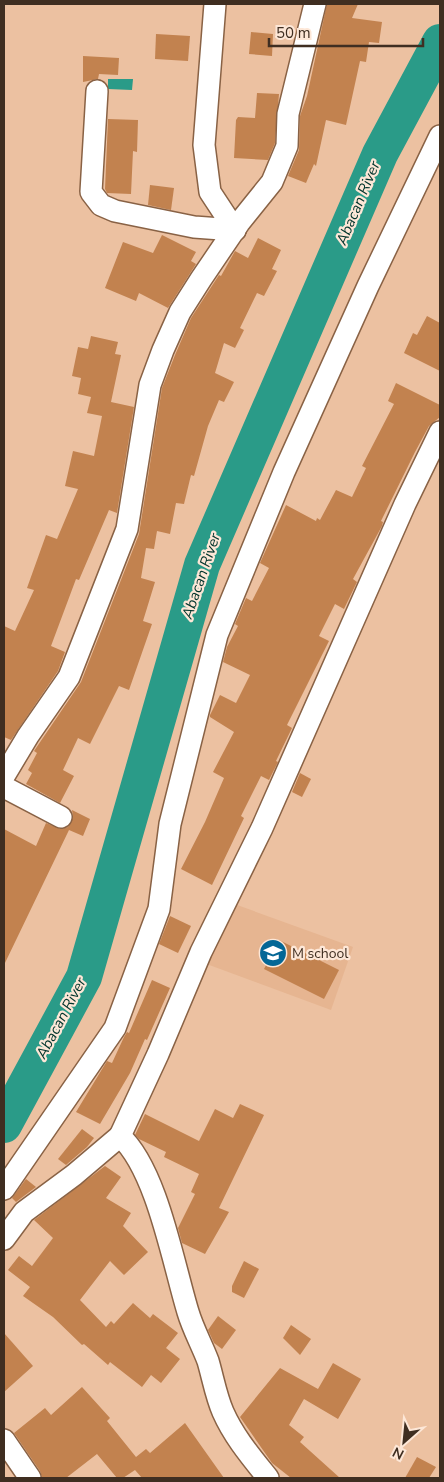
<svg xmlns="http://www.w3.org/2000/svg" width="444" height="1482" viewBox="0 0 444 1482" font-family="'Nunito Sans',sans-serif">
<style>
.built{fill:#e6b591}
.water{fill:#2a9b88}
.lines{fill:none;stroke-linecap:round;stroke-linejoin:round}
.river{stroke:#2a9b88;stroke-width:36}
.building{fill:#c2824f}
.minor-casing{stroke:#896245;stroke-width:24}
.minor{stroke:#fff;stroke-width:21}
.labels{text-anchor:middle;stroke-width:4.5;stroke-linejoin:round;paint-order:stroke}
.poi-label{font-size:14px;fill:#3f2e21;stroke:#fde7d7;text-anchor:start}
.water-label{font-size:15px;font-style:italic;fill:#00332b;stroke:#fde7d7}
</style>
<rect width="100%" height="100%" fill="#ecc1a1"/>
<polygon class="built" points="215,897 353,947 331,1010 193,959"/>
<polygon class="water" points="108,79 133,79 132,90 108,89"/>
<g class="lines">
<polyline class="river" points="4,1125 84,977 202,565 380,154 440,42"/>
</g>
<g class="building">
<polygon points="327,4 358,4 352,18 382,22 379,43 369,42 366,62 360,61 346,125 326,120 316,166 314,164 306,183 288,176 299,150 300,116 307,96"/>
<polygon points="251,32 273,34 272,56 249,54"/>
<polygon points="156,34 190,36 188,61 155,59"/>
<polygon points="83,56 119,58 118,75 99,74 98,79 83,82"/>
<polygon points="257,93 279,94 275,143 268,160 234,158 236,120 238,117 255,118"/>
<polygon points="108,119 138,120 137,152 133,151 131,194 107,193 105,189"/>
<polygon points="150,185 174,188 171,210 148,205"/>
<polygon points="162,235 196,252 191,261 196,264 168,308 139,293 136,301 105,288 123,242 153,253"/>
<polygon points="258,238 281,250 272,269 277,271 264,296 257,293 240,328 244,330 235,348 224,343 215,373 234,382 224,402 219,400 208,426 194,476 191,475 184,504 176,503 170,534 157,531 154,549 146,548 141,578 155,582 143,621 152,624 129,690 119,686 90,744 78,738 63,770 74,776 60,803 26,784 32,773 28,770 37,753 34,751 81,682 139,534 162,388 175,355 191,318 219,275 221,276 235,251 248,258"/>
<polygon points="427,316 440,323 440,371 404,353 413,333 417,335"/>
<polygon points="91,336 118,342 115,354 121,355 111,402 134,407 117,513 109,510 79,580 76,579 51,646 65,652 58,671 11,740 4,737 4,626 15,631 34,590 27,588 46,535 57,539 78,489 65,486 73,451 94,456 102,416 87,413 91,397 78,394 81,378 72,376 78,347 88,349"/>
<polygon points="396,383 440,405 440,417 429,426 415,452 381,521 383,522 382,526 353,579 357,582 344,609 335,604 319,636 329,641 287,725 292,728 276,761 278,762 269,780 261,776 241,816 244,818 212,885 181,869 205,822 224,778 213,772 234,732 210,717 210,715 220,695 236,703 250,675 223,662 227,647 238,626 235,624 246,598 252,601 269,568 260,563 286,505 316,521 317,518 320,520 336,490 352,497 366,468 362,466 394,404 388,401"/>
<polygon points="300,773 311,779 302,797 292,792"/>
<polygon points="72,810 90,819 83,836 69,830 4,965 4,829 36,846 46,823 61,829 68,827 73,817"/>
<polygon points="170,916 191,926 178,953 159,944"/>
<polygon points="279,940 339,970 324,999 264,969"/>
<polygon points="152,980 170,988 147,1040 145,1039 130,1073 100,1124 76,1112 107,1061 112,1063 124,1037 127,1032 129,1033"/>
<polygon points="240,1104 264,1115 219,1208 229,1212 205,1254 182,1243 178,1228 195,1194 191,1192 199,1174 164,1157 166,1152 139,1139 135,1135 145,1114 199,1141 215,1109 233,1118"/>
<polygon points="82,1129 94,1138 87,1147 66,1165 58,1159"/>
<polygon points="105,1166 121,1177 106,1198 131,1213 123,1226 148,1252 124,1275 110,1261 80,1300 106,1327 111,1321 114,1324 133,1303 150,1318 153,1314 178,1333 166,1348 180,1359 161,1383 151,1375 142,1387 110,1362 108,1365 84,1344 82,1345 53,1317 23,1296 30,1287 8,1270 19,1256 32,1266 53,1238 34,1220"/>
<polygon points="26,1179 36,1187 16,1202 12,1198"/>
<polygon points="244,1261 259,1269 244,1298 232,1292 232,1286"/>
<polygon points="218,1316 236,1330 222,1349 214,1343 208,1330"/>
<polygon points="291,1325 311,1339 300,1355 283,1338"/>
<polygon points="4,1333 33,1366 4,1392"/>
<polygon points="333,1363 361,1379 338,1419 304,1399 289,1425 304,1437 300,1442 340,1478 291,1478 272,1463 240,1417 280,1368 318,1389"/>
<polygon points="82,1387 110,1418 107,1421 136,1457 146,1449 150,1453 185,1423 224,1478 142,1478 135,1470 123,1478 117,1478 97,1454 66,1478 42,1478 40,1471 14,1433 45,1408 51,1415"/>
<polygon points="417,1457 436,1467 429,1478 405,1478"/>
</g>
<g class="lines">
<g class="minor-casing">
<g id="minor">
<polyline points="215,4 204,145 210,192 235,230"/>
<polyline points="97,91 91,192 101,205 115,211 194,227 235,230"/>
<polyline points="4,776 28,736 69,677 127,529 150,385 163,350 180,312 201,279 239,223 272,182 287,146 288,114 315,4"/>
<polyline points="4,787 61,817"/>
<polyline points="4,1189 115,1028 159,909 170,824 217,635 284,472 368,286 440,136"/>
<polyline points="4,1239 24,1212 74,1175 120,1136"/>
<polyline points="4,1440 30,1478"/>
<path d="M268 1478C252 1458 234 1437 223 1412 216 1396 213 1378 208 1361 202 1345 193 1329 188 1312 173 1263 157 1170 120 1136L158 1054 201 952 262 828 405 504 440 432"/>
</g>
</g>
<use href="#minor" class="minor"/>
</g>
<defs>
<g id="school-disc" transform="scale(1.4375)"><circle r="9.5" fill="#046796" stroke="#fde7d7"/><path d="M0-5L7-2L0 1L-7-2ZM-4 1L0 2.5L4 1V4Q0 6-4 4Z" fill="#fff"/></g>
</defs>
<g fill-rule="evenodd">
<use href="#school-disc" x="273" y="953"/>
</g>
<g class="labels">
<g class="poi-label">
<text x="292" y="958">M school</text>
</g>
<g class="water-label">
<text transform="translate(358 203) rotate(-67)" y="5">Abacan River</text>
<text transform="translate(201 576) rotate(-71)" y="5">Abacan River</text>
<text transform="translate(61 1018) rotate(-62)" y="5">Abacan River</text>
</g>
</g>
<rect width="444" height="1482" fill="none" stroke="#3f2e21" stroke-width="10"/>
<g transform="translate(404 1442) rotate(207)" stroke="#fde7d7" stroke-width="4" paint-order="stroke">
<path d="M0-4L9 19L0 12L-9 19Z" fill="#3f2e21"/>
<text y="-8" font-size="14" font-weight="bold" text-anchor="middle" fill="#3f2e21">N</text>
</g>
<path d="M269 38v8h154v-8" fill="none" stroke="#3f2e21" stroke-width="2.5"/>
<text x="276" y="38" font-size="15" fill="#3f2e21" stroke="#fde7d7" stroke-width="4" paint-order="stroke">50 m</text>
</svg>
